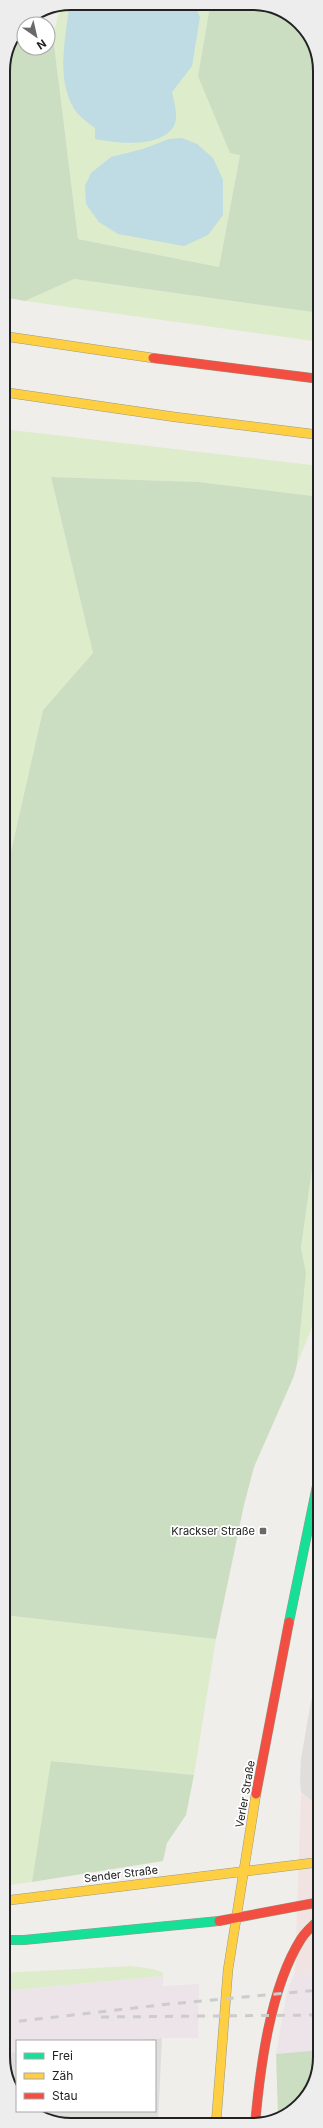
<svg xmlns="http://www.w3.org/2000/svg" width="323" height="2128" viewBox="0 0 323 2128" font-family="Inter,sans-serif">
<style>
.residential{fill:#dfdedc}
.commercial{fill:#f1e3e1}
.industrial{fill:#ede4e9}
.grass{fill:#ddeccb}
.forest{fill:#cbdec1}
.water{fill:#bfdbe3}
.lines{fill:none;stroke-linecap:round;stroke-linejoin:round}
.fast-casing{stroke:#999a82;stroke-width:10}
.slow-casing{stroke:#999a82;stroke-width:10}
.jam-casing{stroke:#999a82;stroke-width:10}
.fast{stroke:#16e098;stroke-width:9}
.slow{stroke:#ffcf43;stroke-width:9}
.jam{stroke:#f24e42;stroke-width:9}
.rail{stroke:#ccc;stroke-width:3;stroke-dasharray:8 8;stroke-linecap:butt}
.poi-dot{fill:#6a6968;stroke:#fff;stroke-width:1.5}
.labels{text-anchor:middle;stroke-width:3.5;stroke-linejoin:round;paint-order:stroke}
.poi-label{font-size:11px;fill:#222;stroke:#fff;text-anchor:end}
.street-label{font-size:11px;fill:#222;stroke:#fff}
.rim{fill:none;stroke:#222;stroke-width:2}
</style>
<rect width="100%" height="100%" fill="#f0eeeb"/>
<g class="residential">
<polygon points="320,1692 320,1808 301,1792 300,1781 301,1759 311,1701"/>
<polygon points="162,2038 158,2124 53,2123 34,2111 155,2111 155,2041 126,2041"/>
<polygon points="17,2052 17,2095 3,2062 3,2053"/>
</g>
<g class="commercial">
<polygon points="320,1653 320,1692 311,1701"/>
<polygon points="301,1792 320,1808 320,1953 307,1973 295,1973"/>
</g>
<g class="industrial">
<polygon points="320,1953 320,2050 276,2054 287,1991 295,1973 307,1973"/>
<polygon points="163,1976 163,1986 199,1984 198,2038 162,2038 126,2041 17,2041 17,2052 3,2053 3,1991"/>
</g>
<g class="grass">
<polygon points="210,6 198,76 240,155 219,267 78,239 53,36 60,8"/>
<polygon points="74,279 320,313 320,342 25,301"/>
<polygon points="3,429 320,466 320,497 199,482 51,477 93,653 43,710 3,887"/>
<polygon points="320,1112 320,1284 311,1330 297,1364 306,1273 301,1248"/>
<polygon points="3,1615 216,1639 194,1775 52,1761 32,1882 3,1886"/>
<polygon points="131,1966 153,1969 163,1973 163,1976 3,1991 3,1973"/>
</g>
<g class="forest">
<polygon points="270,5 303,26 320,66 320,313 74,279 25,301 3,297 3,66 23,23 36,14 34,24 24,24 24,48 48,48 48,35 53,36 78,239 219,267 240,155 230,153 198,76 210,6"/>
<polygon points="51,477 199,482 320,497 320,1112 301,1248 306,1273 297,1364 294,1376 254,1467 244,1505 216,1639 3,1615 3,887 43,710 93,653"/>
<polygon points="51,1761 194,1775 186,1815 167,1843 163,1861 32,1882"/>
<polygon points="320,2050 315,2083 300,2105 278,2115 276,2054"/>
</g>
<g class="water">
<path d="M195 6 200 17 192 66 172 92C174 102 179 117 174 126 160 149 116 143 95 139V128C89 124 83 119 78 114 55 85 65 41 69 8Z"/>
<polygon points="182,138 197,144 213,158 223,180 223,215 208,235 184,246 118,234 99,222 86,204 85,186 91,173 111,157 143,149 169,139"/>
</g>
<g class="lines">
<g class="fast-casing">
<g id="fast">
<polyline points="289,1622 320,1471"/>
<polyline points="3,1940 24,1940 219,1921"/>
</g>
</g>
<g class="slow-casing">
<g id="slow">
<polyline points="3,336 153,358"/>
<polyline points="3,392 175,417 320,435"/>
<polyline points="3,1901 320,1862"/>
<polyline points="216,2124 228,1970 256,1794"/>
</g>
</g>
<g class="jam-casing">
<g id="jam">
<polyline points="153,358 320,379"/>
<polyline points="256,1794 289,1622"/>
<polyline points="219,1921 320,1902"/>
<path d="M255 2125C260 2068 270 1988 301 1939 306 1931 313 1925 320 1919"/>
</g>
</g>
<use href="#fast" class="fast"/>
<use href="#slow" class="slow"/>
<use href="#jam" class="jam"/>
<g class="rail">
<polyline points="101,2017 320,2015"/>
<polyline points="3,2023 169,2004 320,1990"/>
</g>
</g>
<rect class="poi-dot" x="259" y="1527" width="8" height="8" rx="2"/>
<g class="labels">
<g class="poi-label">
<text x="255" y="1535">Krackser Straße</text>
</g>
<g class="street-label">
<text transform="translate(245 1794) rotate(-80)" y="4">Verler Straße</text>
<text transform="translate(121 1874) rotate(-7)" y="4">Sender Straße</text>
</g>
</g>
<path d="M0 0H323V2128H0ZM71 10H252A61 61 0 0 1 313 71V2057A61 61 0 0 1 252 2118H71A61 61 0 0 1 10 2057V71A61 61 0 0 1 71 10Z" fill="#ededed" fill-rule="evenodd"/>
<path class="rim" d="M71 10H252A61 61 0 0 1 313 71V2057A61 61 0 0 1 252 2118H71A61 61 0 0 1 10 2057V71A61 61 0 0 1 71 10Z"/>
<rect x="16" y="2040" width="140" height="72" fill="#ffffff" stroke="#a7a7a7"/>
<rect x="24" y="2053" width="20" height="6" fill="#16e098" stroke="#a7a7a7"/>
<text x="52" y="2060" font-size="12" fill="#222222">Frei</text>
<rect x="24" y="2073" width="20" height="6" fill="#ffcf43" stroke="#a7a7a7"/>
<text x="52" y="2080" font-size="12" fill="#222222">Zäh</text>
<rect x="24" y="2093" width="20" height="6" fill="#f24e42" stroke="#a7a7a7"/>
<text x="52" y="2100" font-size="12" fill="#222222">Stau</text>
<g transform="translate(36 36) rotate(146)"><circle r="19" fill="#ffffff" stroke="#a7a7a7"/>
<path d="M0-3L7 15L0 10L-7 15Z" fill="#6a6968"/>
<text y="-6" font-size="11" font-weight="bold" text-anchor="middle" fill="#222222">N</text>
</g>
</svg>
